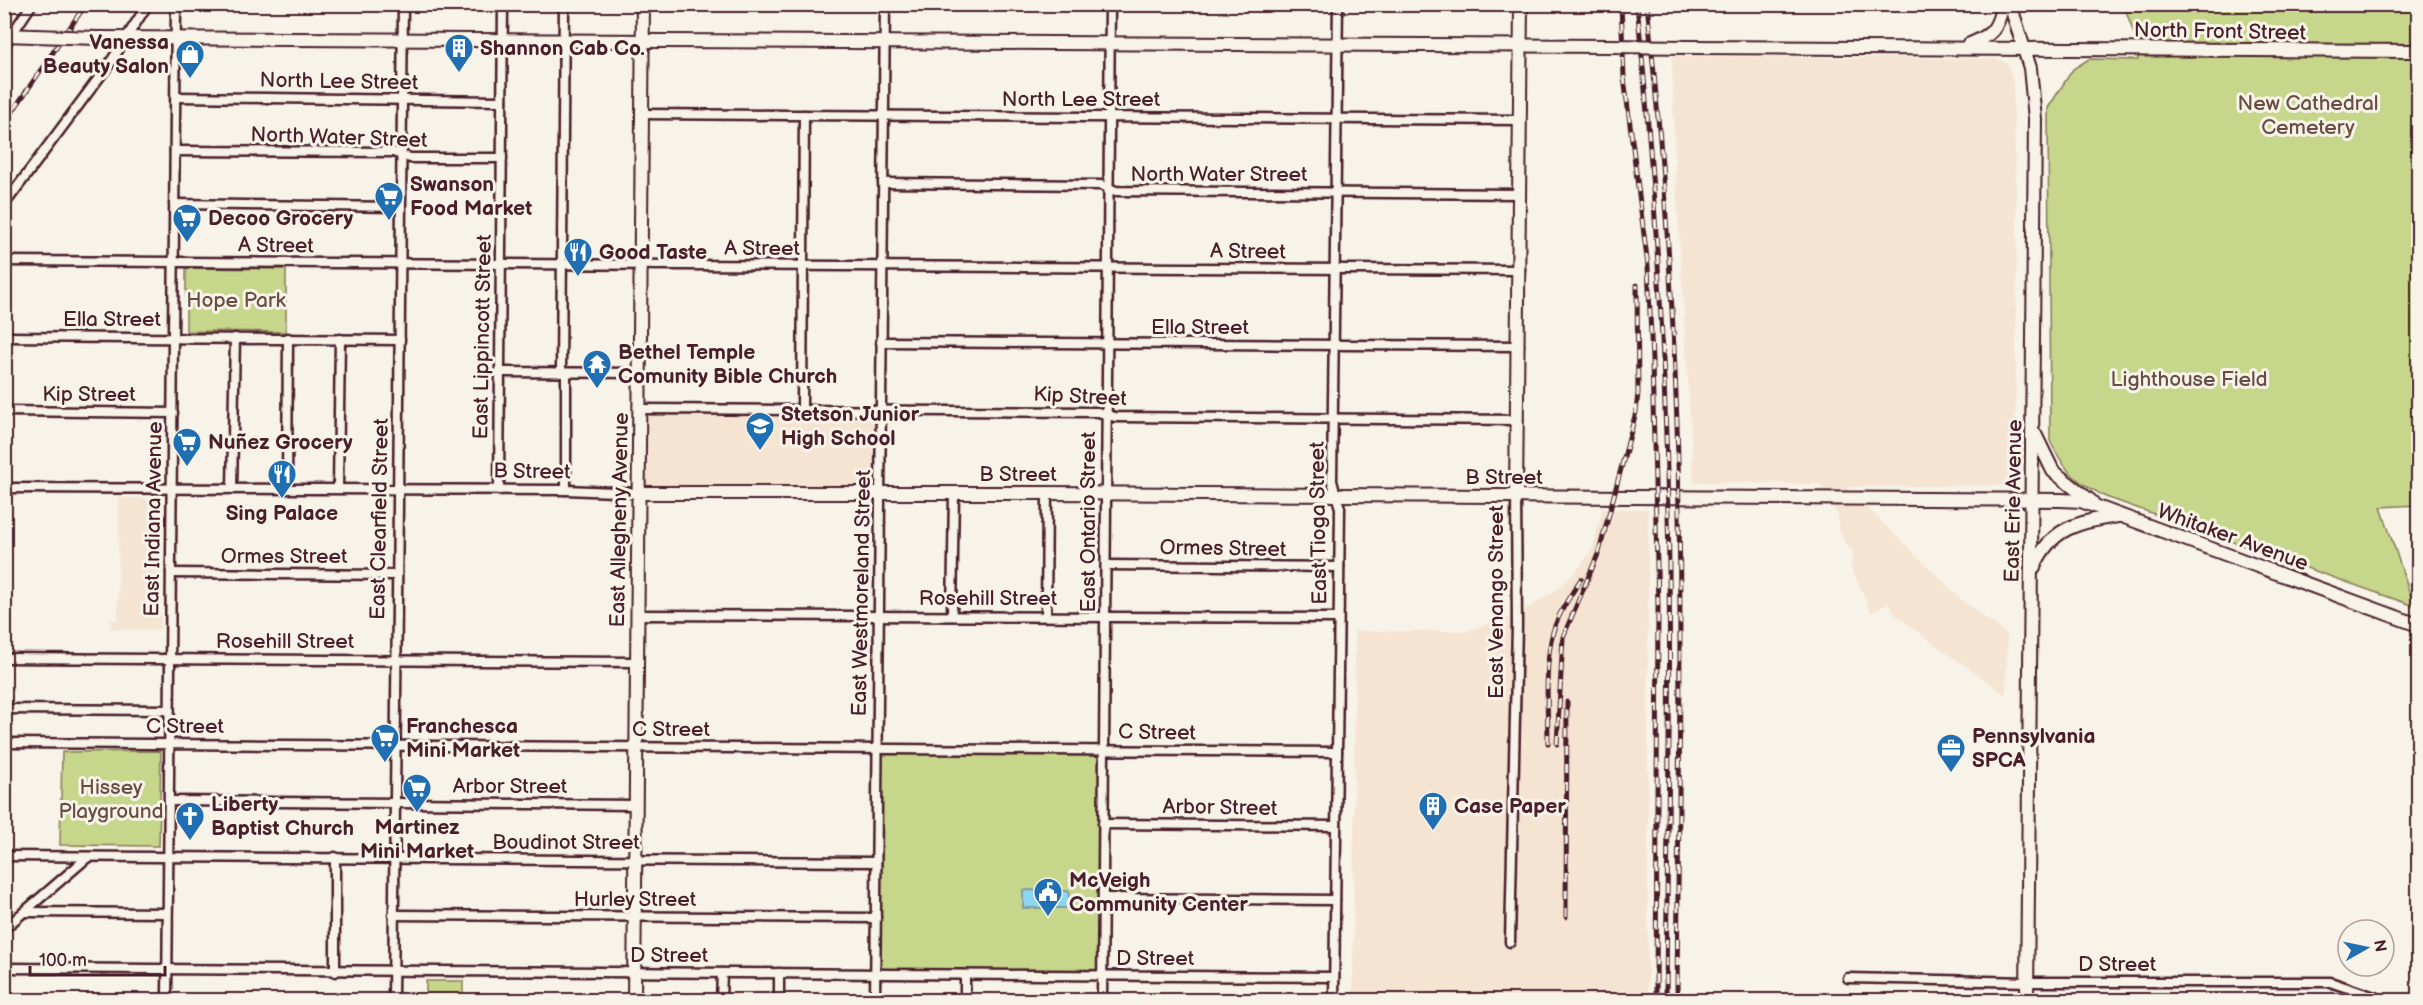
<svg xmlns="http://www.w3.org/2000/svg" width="2423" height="1005" viewBox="0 0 2423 1005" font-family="'Balsamiq Sans',sans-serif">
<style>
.built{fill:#f5e4d2}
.green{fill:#c6d68a;stroke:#887a5a;stroke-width:1.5}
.water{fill:#8ed5f0;stroke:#738ca1;stroke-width:1.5}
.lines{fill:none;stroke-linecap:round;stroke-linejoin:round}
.street-casing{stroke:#4a1f2b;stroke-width:13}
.secondary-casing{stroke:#4a1f2b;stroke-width:16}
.street{stroke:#f7f3e8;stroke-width:8}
.secondary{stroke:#f7f3e8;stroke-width:12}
.rail-casing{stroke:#4a1f2b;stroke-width:5}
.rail{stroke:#f7f3e8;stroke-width:3;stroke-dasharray:9;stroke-linecap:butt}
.secondary-bridge-casing{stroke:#4a1f2b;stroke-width:16;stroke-linecap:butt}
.secondary-bridge{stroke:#f7f3e8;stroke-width:12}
.labels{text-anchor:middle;stroke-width:6;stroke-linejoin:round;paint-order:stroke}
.street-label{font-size:21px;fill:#4a1f2b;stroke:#f7f3e8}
.poi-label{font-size:21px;font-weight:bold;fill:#4a1f2b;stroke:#f7f3e8;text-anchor:start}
.park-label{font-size:21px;fill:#694d43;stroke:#f7f3e8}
</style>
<rect width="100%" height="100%" fill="#f7f3e8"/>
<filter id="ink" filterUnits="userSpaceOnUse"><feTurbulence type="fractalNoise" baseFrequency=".0167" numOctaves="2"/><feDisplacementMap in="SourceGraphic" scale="12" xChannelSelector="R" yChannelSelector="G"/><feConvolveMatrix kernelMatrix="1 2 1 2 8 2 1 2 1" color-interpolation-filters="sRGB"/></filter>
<g filter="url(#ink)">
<g class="built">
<polygon points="1672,56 1998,59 2008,64 2013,83 2017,222 2015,485 1846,487 1963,601 2007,634 2006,695 1919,633 1896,615 1889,604 1871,612 1851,568 1853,552 1844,541 1838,525 1838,515 1820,484 1694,482 1675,167"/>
<polygon points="640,409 880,410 879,493 639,493"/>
<polygon points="119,497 162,500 161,616 160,628 158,630 111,629 111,620 118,620"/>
<polygon points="1602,509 1648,509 1648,1000 1353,1000 1355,631 1467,631 1517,615 1558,589 1580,567 1593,548"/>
</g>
<g class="green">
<path d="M2124 5H2418V505L2381 507 2414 606 2106 497C2074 480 2067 474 2050 441L2048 108 2073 69 2089 59 2138 60 2137 43Z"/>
<polygon points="186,268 286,269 286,332 186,331"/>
<polygon points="877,748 1104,750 1102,976 875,974"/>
<polygon points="161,751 159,846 60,845 62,752"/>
<rect x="426" y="981" width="37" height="19"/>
</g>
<polygon class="water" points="1023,890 1069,891 1069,908 1023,908"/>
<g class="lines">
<g class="street-casing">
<g id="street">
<polyline points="4,46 32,4"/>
<polyline points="176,97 502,101"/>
<polyline points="642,114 1520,120"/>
<polyline points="175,151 393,152 410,158 502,158"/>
<polyline points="883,183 1101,185 1116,191 1520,194"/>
<polyline points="174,204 400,207"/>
<polyline points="4,205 110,63 148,4"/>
<polyline points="4,261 1520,270"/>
<polyline points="4,337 400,340"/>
<polyline points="881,342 1519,346"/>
<polyline points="500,372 640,373"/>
<polyline points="561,373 564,4"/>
<polyline points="640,409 1098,412 1115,417 1518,420"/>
<polyline points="802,409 804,115"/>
<polyline points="4,411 173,413"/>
<polyline points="4,488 566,490 639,493"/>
<polyline points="232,488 235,338"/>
<polyline points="338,488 340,339"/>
<polyline points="287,489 288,338"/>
<polyline points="499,490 503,4"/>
<polyline points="566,490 566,373"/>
<polyline points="1106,565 1339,567"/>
<polyline points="171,573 396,575"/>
<polyline points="637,615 1338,618"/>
<polyline points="952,616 954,493"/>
<polyline points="1046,616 1047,493"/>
<polyline points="4,658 637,662"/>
<polyline points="4,709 169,710"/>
<polyline points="4,743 1337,752"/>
<polyline points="169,801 635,805"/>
<polyline points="1103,824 1336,826"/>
<polyline points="4,856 876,862"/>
<polyline points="1104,898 1335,900"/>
<polyline points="25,912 167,913"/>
<polyline points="393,915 876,918"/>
<polyline points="4,929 88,857"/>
<polyline points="1510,942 1517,625 1516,496"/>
<polyline points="4,968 1334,977"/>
<polyline points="335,972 335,857"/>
<polyline points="779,973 779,1000"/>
<polyline points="1848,978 2030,982 2330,982 2383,1000"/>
<polyline points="167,1000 176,4"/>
<polyline points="393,1000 403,4"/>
<polyline points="721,1000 722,973"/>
<polyline points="875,1000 885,4"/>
<polyline points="965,1000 965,975"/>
<polyline points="1102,1000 1110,4"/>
<polyline points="1334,1000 1340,508 1332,481 1338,4"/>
</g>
</g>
<g class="secondary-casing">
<g id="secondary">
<polyline points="2010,4 2030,68 2035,119 2027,1000"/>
<polyline points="4,35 34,36"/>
<polyline points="98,38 1610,46"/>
<path d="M1968 45C1992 35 1997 31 2003 4"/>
<polyline points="1687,47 2418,51"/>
<polyline points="2035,434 2053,471 2092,502"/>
<polyline points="639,493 1047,493 2061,500 2081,501 2100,508 2418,625"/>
<polyline points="1516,496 1521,4"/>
<path d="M2034 567C2051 527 2079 522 2118 516"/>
<polyline points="634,1000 643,4"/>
</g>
</g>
<use href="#street" class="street"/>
<use href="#secondary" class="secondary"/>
<g class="rail-casing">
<g id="rail">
<polyline points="1621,4 1624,77 1648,266 1652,360 1658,606 1656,1000"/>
<path d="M1637 4C1654 174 1665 344 1668 514 1672 676 1667 839 1666 1000"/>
<path d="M1647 4C1665 174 1677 344 1679 514 1682 676 1678 839 1677 1000"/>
<polyline points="4,124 86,4"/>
<path d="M1548 743C1548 709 1544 665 1553 632 1558 614 1570 596 1581 579"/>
<polyline points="1557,744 1563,637 1599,552 1636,412 1638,393 1637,285"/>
<polyline points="1566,917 1567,702"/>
</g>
</g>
<use href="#rail" class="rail"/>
<g class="secondary-bridge-casing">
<g id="secondary-bridge">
<polyline points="34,36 98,38"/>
<polyline points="1610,46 1687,47"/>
</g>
</g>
<use href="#secondary-bridge" class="secondary-bridge"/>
</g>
</g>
<defs>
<g id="building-pin" transform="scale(1.5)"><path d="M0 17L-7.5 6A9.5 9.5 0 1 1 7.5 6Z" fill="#1f6fb2" stroke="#f7f3e8"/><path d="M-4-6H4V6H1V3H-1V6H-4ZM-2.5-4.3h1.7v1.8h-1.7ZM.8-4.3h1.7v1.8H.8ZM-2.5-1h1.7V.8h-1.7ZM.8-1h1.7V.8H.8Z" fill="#fff"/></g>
<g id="shop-pin" transform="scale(1.5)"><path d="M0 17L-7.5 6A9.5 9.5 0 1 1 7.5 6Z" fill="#1f6fb2" stroke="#f7f3e8"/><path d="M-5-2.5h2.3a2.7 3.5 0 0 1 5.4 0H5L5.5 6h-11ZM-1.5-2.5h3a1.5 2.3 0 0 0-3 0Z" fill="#fff"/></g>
<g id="supermarket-pin" transform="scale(1.5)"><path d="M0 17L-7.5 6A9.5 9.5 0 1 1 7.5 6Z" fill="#1f6fb2" stroke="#f7f3e8"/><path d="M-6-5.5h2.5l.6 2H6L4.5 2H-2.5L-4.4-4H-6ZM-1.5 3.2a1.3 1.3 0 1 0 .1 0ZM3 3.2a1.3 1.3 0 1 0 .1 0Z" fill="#fff"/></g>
<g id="restaurant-pin" transform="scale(1.5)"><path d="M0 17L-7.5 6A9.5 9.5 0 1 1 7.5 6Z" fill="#1f6fb2" stroke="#f7f3e8"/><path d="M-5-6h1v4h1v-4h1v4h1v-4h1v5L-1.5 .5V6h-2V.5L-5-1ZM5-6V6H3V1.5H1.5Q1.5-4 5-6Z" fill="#fff"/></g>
<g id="temple-pin" transform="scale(1.5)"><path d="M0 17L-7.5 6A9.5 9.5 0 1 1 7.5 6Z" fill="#1f6fb2" stroke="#f7f3e8"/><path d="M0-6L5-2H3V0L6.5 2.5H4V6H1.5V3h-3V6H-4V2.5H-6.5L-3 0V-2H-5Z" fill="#fff"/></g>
<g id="school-pin" transform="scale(1.5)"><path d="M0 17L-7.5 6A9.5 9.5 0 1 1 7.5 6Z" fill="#1f6fb2" stroke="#f7f3e8"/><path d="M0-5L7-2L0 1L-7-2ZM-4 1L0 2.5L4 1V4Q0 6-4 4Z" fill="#fff"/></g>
<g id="office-pin" transform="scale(1.5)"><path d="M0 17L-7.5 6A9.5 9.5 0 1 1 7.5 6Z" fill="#1f6fb2" stroke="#f7f3e8"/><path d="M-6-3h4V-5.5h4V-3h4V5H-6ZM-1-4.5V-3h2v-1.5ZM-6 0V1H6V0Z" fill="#fff"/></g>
<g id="church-pin" transform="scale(1.5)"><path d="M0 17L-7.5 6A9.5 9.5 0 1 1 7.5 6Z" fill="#1f6fb2" stroke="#f7f3e8"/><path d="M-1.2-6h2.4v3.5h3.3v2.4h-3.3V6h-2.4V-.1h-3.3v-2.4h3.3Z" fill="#fff"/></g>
<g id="civic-pin" transform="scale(1.5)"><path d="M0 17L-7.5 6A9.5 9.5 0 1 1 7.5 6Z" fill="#1f6fb2" stroke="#f7f3e8"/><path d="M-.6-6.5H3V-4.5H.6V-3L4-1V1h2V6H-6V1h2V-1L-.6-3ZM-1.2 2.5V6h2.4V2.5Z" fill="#fff"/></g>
</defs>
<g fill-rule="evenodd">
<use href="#building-pin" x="459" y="48"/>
<use href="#shop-pin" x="190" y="54"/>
<use href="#supermarket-pin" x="389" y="196"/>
<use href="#supermarket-pin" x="187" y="218"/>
<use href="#restaurant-pin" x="578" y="252"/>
<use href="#temple-pin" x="597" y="364"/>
<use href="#school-pin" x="760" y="426"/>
<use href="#supermarket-pin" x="187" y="442"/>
<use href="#restaurant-pin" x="282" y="474"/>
<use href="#supermarket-pin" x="385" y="738"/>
<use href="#office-pin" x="1951" y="748"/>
<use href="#supermarket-pin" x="417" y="788"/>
<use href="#building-pin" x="1433" y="806"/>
<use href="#church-pin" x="190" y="816"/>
<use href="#civic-pin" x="1048" y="892"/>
</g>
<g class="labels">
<g class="street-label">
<text transform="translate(2220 31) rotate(1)" y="7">North Front Street</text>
<text transform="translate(339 81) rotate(1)" y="7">North Lee Street</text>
<text x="1081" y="106">North Lee Street</text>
<text transform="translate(339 137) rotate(2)" y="7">North Water Street</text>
<text x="1219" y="181">North Water Street</text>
<text transform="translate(276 245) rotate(1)" y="7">A Street</text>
<text x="762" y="255">A Street</text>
<text transform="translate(1248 251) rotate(1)" y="7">A Street</text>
<text x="112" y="326">Ella Street</text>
<text x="1200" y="334">Ella Street</text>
<text transform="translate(482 337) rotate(-89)" y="7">East Lippincott Street</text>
<text x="89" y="401">Kip Street</text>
<text transform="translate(1080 396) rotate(3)" y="7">Kip Street</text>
<text transform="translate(532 471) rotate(1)" y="7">B Street</text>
<text x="1018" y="481">B Street</text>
<text x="1504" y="484">B Street</text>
<text transform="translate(2013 501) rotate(-89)" y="7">East Erie Avenue</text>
<text transform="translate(153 519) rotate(-89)" y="7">East Indiana Avenue</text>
<text transform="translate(379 519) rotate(-89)" y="7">East Clearfield Street</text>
<text transform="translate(619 520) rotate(-89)" y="7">East Allegheny Avenue</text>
<text transform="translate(1088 522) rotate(-90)" y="7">East Ontario Street</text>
<text transform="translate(1318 523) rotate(-91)" y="7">East Tioga Street</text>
<text transform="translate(2233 537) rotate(20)" y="7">Whitaker Avenue</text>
<text transform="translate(1223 548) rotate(1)" y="7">Ormes Street</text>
<text x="284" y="563">Ormes Street</text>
<text transform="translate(861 593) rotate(-89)" y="7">East Westmoreland Street</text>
<text x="988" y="605">Rosehill Street</text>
<text transform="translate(1496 602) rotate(-90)" y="7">East Venango Street</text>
<text x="285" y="648">Rosehill Street</text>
<text x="185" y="733">C Street</text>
<text x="671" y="736">C Street</text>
<text transform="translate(1157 732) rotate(1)" y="7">C Street</text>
<text x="510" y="793">Arbor Street</text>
<text transform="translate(1220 807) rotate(1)" y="7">Arbor Street</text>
<text x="566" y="849">Boudinot Street</text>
<text x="635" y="906">Hurley Street</text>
<text x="669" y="962">D Street</text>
<text x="1155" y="965">D Street</text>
<text x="2117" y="971">D Street</text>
</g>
<g class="poi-label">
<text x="169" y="49" text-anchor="end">Vanessa<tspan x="169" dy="24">Beauty Salon</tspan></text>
<text x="480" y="55">Shannon Cab Co.</text>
<text x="410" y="191">Swanson<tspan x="410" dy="24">Food Market</tspan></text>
<text x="208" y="225">Decoo Grocery</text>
<text x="599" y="259">Good Taste</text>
<text x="618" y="359">Bethel Temple<tspan x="618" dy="24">Comunity Bible Church</tspan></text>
<text x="781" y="421">Stetson Junior<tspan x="781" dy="24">High School</tspan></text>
<text x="208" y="449">Nuñez Grocery</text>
<text x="282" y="520" text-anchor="middle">Sing Palace</text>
<text x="406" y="733">Franchesca<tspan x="406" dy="24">Mini Market</tspan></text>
<text x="1972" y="743">Pennsylvania<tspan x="1972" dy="24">SPCA</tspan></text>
<text x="211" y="811">Liberty<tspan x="211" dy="24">Baptist Church</tspan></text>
<text x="1454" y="813">Case Paper</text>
<text x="417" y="834" text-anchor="middle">Martinez<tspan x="417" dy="24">Mini Market</tspan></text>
<text x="1069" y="887">McVeigh<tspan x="1069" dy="24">Community Center</tspan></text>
</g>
<g class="park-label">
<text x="2308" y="110">New Cathedral<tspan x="2308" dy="24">Cemetery</tspan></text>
<text x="236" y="307">Hope Park</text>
<text x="2189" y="386">Lighthouse Field</text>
<text x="111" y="794">Hissey<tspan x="111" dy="24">Playground</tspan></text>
</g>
</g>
<rect width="2423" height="1005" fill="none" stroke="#f7f3e8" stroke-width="24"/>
<rect x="12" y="12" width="2399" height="981" fill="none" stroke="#4a1f2b" stroke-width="2" filter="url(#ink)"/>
<g transform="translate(2366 948) rotate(81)"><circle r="28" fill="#f7f3e8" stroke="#b29e9c" stroke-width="1.5"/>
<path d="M0-4.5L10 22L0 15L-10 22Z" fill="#1f6fb2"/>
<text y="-9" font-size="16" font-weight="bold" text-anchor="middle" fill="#4a1f2b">N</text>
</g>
<path d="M30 966v9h135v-9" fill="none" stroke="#4a1f2b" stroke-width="3"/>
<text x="39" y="966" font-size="18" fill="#4a1f2b" stroke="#f7f3e8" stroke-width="4.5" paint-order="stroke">100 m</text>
</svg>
